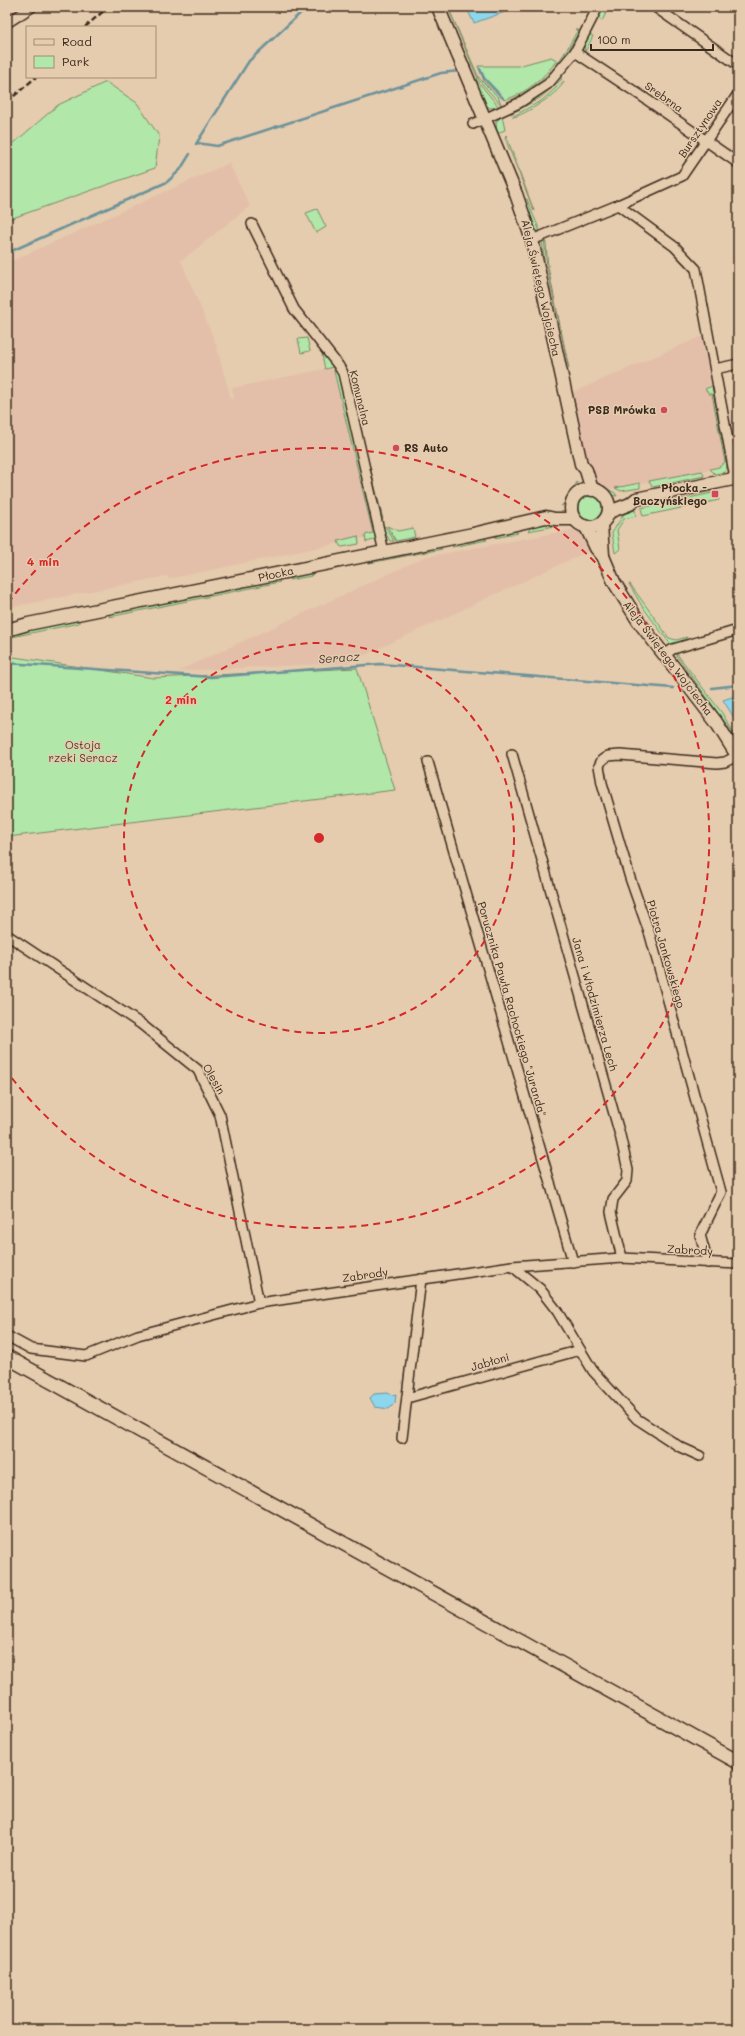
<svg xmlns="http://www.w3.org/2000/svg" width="745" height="2036" viewBox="0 0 745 2036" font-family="Mali,sans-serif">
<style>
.built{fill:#e3bfaa}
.green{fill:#b1e7a9;stroke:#768864}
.water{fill:#8cd7ed;stroke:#6c929a}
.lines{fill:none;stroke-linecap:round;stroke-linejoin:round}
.stream{stroke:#6c929a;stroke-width:2.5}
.minor-casing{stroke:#3b2a1e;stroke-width:12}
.tertiary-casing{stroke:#3b2a1e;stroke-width:15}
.secondary-casing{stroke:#3b2a1e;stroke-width:16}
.minor{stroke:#e6ccae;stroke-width:9}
.tertiary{stroke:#e6ccae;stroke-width:12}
.secondary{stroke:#e6ccae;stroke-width:13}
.rail{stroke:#3b2a1e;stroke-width:2.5;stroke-dasharray:6 3;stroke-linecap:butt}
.ring{fill:none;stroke:#d62828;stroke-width:2;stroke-dasharray:7 5}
.poi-dot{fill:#d1495b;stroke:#e6ccae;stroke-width:1.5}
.labels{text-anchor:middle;stroke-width:3;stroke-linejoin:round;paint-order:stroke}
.street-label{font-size:11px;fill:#3b2a1e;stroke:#e6ccae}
.poi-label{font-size:11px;font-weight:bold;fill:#3b2a1e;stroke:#e6ccae;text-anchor:end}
.park-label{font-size:11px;fill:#473d2c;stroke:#e6ccae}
.water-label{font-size:12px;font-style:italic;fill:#433b33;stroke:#e6ccae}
.centre{fill:#d62828;stroke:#e6ccae;stroke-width:2}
.ring-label{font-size:12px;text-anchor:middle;font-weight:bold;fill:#d62828;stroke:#e6ccae;stroke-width:3;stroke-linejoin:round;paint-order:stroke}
</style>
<rect width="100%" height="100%" fill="#e6ccae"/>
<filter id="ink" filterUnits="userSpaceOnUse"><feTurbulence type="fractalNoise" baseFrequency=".025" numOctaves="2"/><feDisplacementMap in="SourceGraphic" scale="8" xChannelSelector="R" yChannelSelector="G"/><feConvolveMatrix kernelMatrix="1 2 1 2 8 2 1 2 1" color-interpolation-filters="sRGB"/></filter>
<g filter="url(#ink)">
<g class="built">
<polygon points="229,163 250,206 181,261 216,344 231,399 234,398 232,388 333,367 374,536 168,579 168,576 7,608 7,263"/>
<polygon points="702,336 725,462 720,468 593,493 571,393"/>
<polygon points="582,528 593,549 348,663 178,671 425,557"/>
</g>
<g class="green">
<polygon points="443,7 445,7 475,78 499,107 490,108 485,105"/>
<polygon points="448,7 479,78 498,97 502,106 478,79"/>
<polygon points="603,7 608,9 602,21 597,18"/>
<path d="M575 29 579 31C559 68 545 85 507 104V102C543 85 559 66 577 31Z"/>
<polygon points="589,34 593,36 585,52 584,44"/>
<path d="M551 57 557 60C544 78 526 94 504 100L484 81 478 66H518Z"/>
<polygon points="560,78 562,79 540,98 511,114 510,112 539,97"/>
<path d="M564 81C563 90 523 117 512 117L541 101Z"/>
<polygon points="106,82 137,103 159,136 155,168 7,220 7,149 58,105"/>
<polygon points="502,116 505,130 497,133 496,122"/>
<polygon points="506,135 534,211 505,138"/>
<path d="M527 199C531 211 536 220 540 232L534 229 525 200Z"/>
<polygon points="317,209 326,227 316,233 306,213"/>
<polygon points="544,239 546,243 548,267 569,369 547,267"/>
<polygon points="542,241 545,269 578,421 576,419 539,245"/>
<polygon points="307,338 310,351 301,353 298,339"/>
<polygon points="322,355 326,355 338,372 378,539 366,542 365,535 373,533 333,367 325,369"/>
<polygon points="712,386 727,466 725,472 715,474 710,469 719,467 725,462 712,394 709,394 705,389"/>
<polygon points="367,463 369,463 383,519 380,519"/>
<polygon points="702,471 704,476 653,487 649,481"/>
<path d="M577 482C579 489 569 503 561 506L568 499Z"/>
<path d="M595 482 615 493 617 496C609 495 598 490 595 482Z"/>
<polygon points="640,483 640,488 621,491 615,488"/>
<polygon points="717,488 718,490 640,505 641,504"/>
<polygon points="717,492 719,500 643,516 641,508"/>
<circle cx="590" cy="508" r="12"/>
<polygon points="635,510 636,516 624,519 617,530 620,549 615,553 612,533 624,514"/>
<polygon points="550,522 560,525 528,531 533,526"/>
<polygon points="385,526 394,541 390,541 386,534 384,534 382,528"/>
<polygon points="387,526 398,531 413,528 415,537 396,541"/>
<polygon points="512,530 518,533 495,538 498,534 509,531 511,532"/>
<polygon points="358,536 359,544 342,547 340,546 338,541"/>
<path d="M480 537 487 540 452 547 456 543C464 542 474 544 480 537Z"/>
<path d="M433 547H438L442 549 369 563C377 560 385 553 393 558L430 550Z"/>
<polygon points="311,571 312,576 289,580 292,576"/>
<polygon points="276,579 280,582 109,617 111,613"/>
<polygon points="629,584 630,584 669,638 676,640 687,637 684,640 671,645 642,606"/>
<polygon points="79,619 79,623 7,638 7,635"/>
<polygon points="677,654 722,713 738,740 676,655"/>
<polygon points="7,656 154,678 357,668 395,790 7,837"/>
</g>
<g class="water">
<polygon points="476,7 503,7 505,12 474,23 468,11"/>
<polygon points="738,695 738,724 723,700"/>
<polygon points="388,1393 392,1395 396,1394 395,1403 389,1409 375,1407 370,1398 374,1394"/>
</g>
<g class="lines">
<g class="stream">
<polyline points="480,69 484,78 503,98"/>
<polyline points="197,143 217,146 441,73 459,71"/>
<polyline points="196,144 249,61 307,7"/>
<polyline points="7,253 167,182 180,170 190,154"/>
<polyline points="7,663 211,677 380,664 673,688"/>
<polyline points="712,688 738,685"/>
</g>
<g class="minor-casing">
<g id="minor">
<polyline points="655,7 738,65"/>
<polyline points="7,23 32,7"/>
<polyline points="575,52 643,97 738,163"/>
<polyline points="473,124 519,103 548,84 575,52 598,7"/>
<polyline points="618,205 675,247 696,269 735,478"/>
<polyline points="252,224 294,309 338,365 343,373 384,552"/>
<polyline points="532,240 618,205 682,176 738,94"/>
<polyline points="715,369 738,364"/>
<polyline points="664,655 673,649 738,630"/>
<polyline points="512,754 620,1135 628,1170 627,1181 613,1199 611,1212 622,1258"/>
<polyline points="428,762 573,1262"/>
<polyline points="7,935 141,1024 198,1070 220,1115 259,1303"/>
<polyline points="708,1263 700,1235 721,1192 650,935 630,878 602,783 599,766 602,760 608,756 620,755 717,763 725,762 737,756"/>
<polyline points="512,1266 540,1289 557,1311 593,1371 637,1419 680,1447 700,1456"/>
<polyline points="7,1336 31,1349 86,1356 138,1335 259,1303 512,1266 622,1258 738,1264"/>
<polyline points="407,1398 580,1350"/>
<polyline points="402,1438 421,1279"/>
</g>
</g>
<g class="tertiary-casing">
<g id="tertiary">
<polyline points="438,7 516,194 532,240 581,464 586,470 592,490"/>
<circle cx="590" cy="508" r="19"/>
<polyline points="609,512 630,504 636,499 738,478"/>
<polyline points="601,524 603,556"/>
<polyline points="586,527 596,548 603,556 614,582 639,622 716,722 738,757"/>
<polyline points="7,630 28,624 473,534 546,517 555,519 574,519"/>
</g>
</g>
<g class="secondary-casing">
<polyline id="secondary" points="7,1357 738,1762"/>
</g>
<use href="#minor" class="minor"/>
<use href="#tertiary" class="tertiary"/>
<use href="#secondary" class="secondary"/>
<g class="rail">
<polyline points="85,27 108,7"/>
<polyline points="7,102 36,77"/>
</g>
</g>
</g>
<g class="ring">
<circle cx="319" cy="838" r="195"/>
<path d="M8 603A390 390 0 1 1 8 1073"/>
</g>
<g class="poi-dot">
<circle cx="664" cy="410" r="4"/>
<circle cx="396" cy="448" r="4"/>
<rect x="711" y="490" width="8" height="8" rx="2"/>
</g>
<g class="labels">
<g class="street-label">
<text transform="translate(664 97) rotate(35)" y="4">Srebrna</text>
<text transform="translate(700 128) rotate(-56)" y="4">Bursztynowa</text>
<text transform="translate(541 288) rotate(77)" y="4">Aleja Świętego Wojciecha</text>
<text transform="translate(360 398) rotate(76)" y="4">Komunalna</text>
<text transform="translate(276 574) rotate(-12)" y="4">Płocka</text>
<text transform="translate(668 658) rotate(53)" y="4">Aleja Świętego Wojciecha</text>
<text transform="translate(666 954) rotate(74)" y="4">Piotra Jankowskiego</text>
<text transform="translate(595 1004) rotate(74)" y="4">Jana i Włodzimierza Lech</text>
<text transform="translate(512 1009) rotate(74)" y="4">Porucznika Pawła Rachockiego "Juranda"</text>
<text transform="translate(214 1079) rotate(60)" y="4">Olesin</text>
<text transform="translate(690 1250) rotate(3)" y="4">Zabrody</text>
<text transform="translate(365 1275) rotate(-8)" y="4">Zabrody</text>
<text transform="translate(490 1362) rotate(-16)" y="4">Jabłoni</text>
</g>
<g class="poi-label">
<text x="656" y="414">PSB Mrówka</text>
<text x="404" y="452" text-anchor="start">RS Auto</text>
<text x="707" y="492">Płocka -<tspan x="707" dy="13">Baczyńskiego</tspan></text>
</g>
<g class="park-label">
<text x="83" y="749">Ostoja<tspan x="83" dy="13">rzeki Seracz</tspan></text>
</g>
<g class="water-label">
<text transform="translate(339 658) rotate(-4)" y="4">Seracz</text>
</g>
</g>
<circle cx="319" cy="838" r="6" class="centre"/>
<g class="ring-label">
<text x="43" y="566">4 min</text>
<text x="181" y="704">2 min</text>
</g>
<rect width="745" height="2036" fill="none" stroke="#e6ccae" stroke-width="24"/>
<rect x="12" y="12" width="721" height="2012" fill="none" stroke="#3b2a1e" stroke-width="1.5" filter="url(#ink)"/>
<rect x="26" y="26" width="130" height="52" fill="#e6ccae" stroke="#a28b74"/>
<rect x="34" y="39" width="20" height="6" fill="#e6ccae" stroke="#a28b74"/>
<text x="62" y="46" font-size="12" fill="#3b2a1e">Road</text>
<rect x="34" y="56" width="20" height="12" fill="#b1e7a9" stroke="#a28b74"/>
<text x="62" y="66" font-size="12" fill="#3b2a1e">Park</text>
<path d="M591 44v6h122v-6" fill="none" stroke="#3b2a1e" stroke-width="2"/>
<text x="597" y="44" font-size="12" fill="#3b2a1e" stroke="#e6ccae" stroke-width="3" paint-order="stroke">100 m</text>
</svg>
